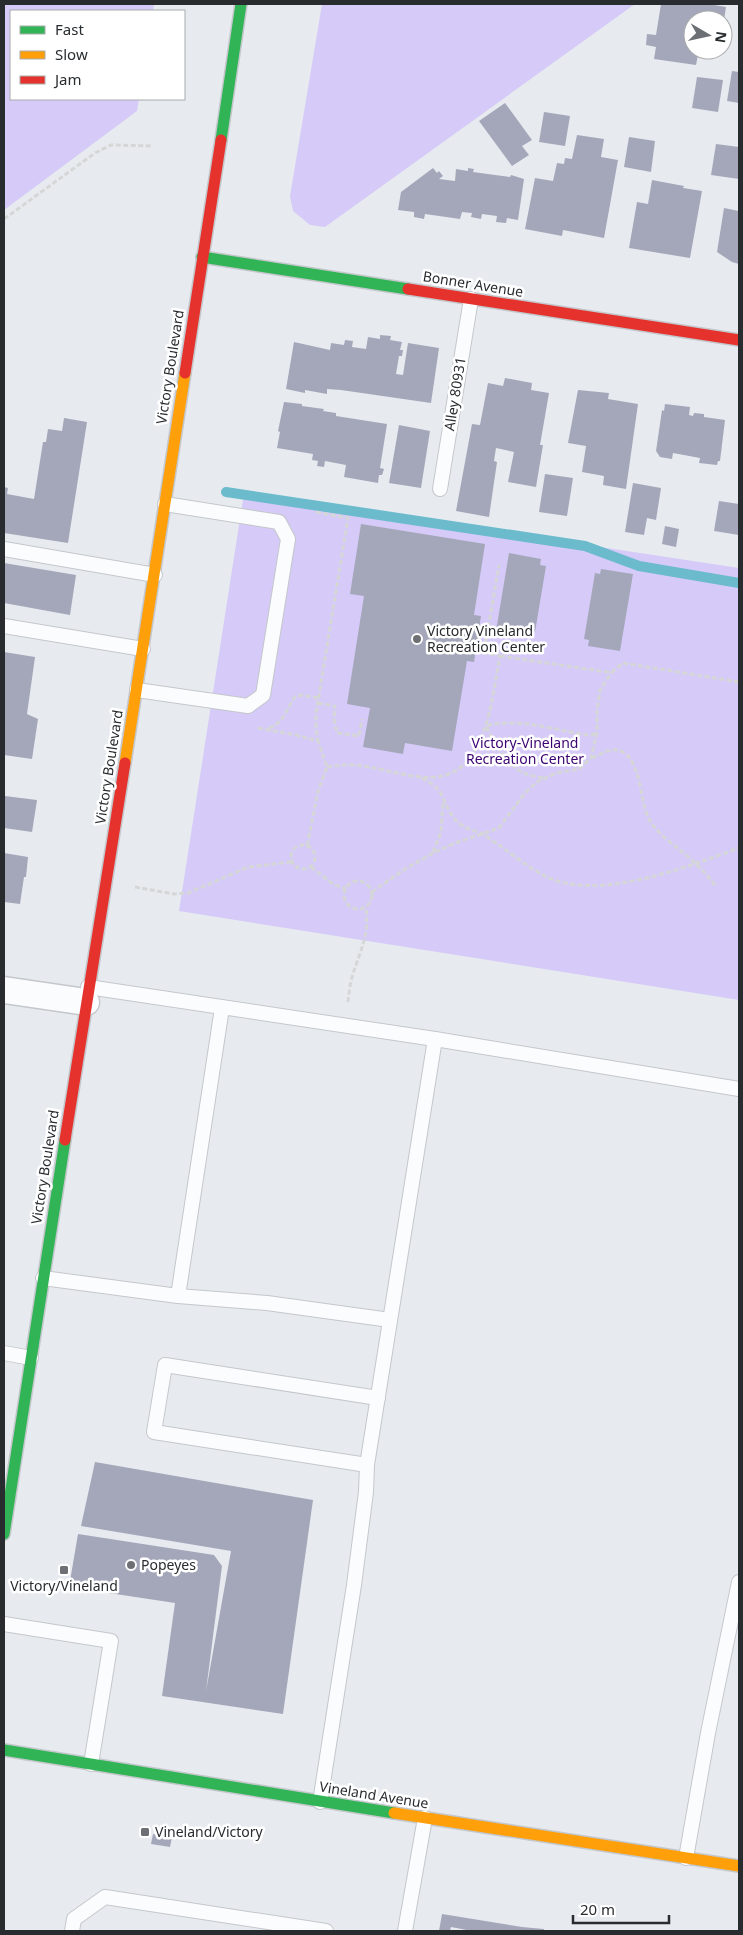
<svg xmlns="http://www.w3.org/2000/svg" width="743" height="1935" viewBox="0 0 743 1935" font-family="'Noto Sans',sans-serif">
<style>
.green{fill:#d5caf8}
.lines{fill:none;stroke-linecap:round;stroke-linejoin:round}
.stream{stroke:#6bbbcd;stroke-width:10}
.building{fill:#a4a7b9}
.lane-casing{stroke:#c4c7cb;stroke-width:16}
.street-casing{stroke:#c4c7cb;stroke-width:29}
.fast-casing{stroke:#c4c7cb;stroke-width:14}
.slow-casing{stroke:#c4c7cb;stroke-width:14}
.jam-casing{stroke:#c4c7cb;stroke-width:14}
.path{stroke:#d5d7d7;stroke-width:3;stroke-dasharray:5 2.5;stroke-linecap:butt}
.lane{stroke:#fbfcfd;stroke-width:14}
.street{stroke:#fbfcfd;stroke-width:26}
.fast{stroke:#30b455;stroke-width:11}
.slow{stroke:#ff9f0a;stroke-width:11}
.jam{stroke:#e5322d;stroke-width:11}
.poi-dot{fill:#6c6f73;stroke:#fff;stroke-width:2}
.labels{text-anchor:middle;stroke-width:5;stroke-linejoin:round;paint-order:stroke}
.street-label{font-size:14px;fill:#292c2f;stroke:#fff}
.poi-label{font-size:14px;fill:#292c2f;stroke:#fff;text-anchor:start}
.park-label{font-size:14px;fill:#3c0372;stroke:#fff}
</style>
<rect width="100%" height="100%" fill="#e7ebf0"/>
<g class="green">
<polygon points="4,4 154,4 153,11 11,11 11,99 139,99 137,111 4,210"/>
<polygon points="322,4 635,4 325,227 310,225 293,211 290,196"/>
<polygon points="244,493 739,568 739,1000 179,911"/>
</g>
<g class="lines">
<polyline class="stream" points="226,492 585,546 639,566 739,583"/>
</g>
<g class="building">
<polygon points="661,4 708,4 726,7 724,20 693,20 693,50 699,50 696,65 654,59 656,47 646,45 647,34 656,35"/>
<polygon points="732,71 739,72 739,103 727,101"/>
<polygon points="697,77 723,80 718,112 692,108"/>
<polygon points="505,103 532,140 522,146 529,155 512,166 479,121"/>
<polygon points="544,112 570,116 565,146 539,142"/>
<polygon points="577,135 604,139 601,157 618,160 604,238 563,230 562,236 525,229 535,178 553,181 557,163 564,164 565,158 572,159"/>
<polygon points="629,137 655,141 651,172 624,167"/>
<polygon points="716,144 739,147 739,179 711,175"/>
<polygon points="433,168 437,173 439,171 443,176 439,179 455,181 456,169 468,171 468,168 474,169 473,172 510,177 511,175 524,179 518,220 507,218 506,223 496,222 497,216 482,214 481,219 471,217 472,213 462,212 460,219 425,214 424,219 414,217 414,212 398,210 401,192"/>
<polygon points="652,180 684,186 683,188 702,191 690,258 629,248 637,202 648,204"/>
<polygon points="724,208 739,211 739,264 732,262 717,252"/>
<polygon points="380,335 391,336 390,340 402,342 400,350 403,350 402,356 399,356 396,374 403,375 408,343 439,348 431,403 341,390 327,389 327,394 305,390 305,393 286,389 294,342 330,350 331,343 344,345 345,340 353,341 352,347 366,349 368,337 380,339"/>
<polygon points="505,378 532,383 531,390 549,393 540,445 543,445 536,487 508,482 514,452 496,448 494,461 497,462 489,517 456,511 472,424 480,425 488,383 503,386"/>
<polygon points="578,390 609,393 608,399 638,404 626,489 603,485 604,476 582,472 586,446 568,443"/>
<polygon points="284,402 302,404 302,406 324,409 323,411 336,413 336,416 387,424 380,468 384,469 382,475 379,475 378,483 344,477 346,465 325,461 324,467 317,466 318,461 312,460 313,454 277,448 280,432 278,431"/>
<polygon points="665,404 690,407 689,415 693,416 694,413 704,414 704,417 725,420 720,461 718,461 717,465 699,463 700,458 673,453 672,459 660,457 656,451 662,410 664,411"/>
<polygon points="64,418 87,422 68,543 4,533 4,487 8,488 7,494 34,499 43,442 46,442 48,429 62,431"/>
<polygon points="399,425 430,431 421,488 389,483"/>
<polygon points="545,474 573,478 567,516 539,512"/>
<polygon points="633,483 661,488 656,520 647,518 644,535 625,532"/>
<polygon points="719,501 739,504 739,535 714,531"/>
<polygon points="361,524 485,544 474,615 481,616 474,662 467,661 452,751 405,743 403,754 363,747 370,708 347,704 364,596 350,594"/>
<polygon points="665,526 679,529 676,547 662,544"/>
<polygon points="509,553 541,559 540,565 546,566 535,632 529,630 528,637 502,629 496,631"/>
<polygon points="4,563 76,575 70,615 4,603"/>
<polygon points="601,569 633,574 620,651 588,646 589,640 584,639 595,573 600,574"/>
<polygon points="4,652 35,657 27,714 38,719 32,759 4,755"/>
<polygon points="5,796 37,800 32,832 4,828"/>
<polygon points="4,853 28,857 26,877 24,877 20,904 4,902"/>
<polygon points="95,1462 313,1500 283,1714 162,1696 175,1603 69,1587 78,1534 214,1555 222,1566 206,1691 231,1551 81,1526"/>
<polygon points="153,1834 172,1837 170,1847 151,1844"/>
<polygon points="442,1914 522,1927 544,1929 544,1931 472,1931 451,1927 450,1931 439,1931"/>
</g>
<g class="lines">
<g class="lane-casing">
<g id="lane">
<polyline points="440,489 471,299"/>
<polyline points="4,549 155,575"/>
<polyline points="4,626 143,649"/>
<polyline points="137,690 248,706 263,695 288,539 279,522 165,504"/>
<polyline points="88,987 435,1039 739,1089"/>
<polyline points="43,1278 178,1296 267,1303 390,1320"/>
<polyline points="178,1296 222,1008"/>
<polyline points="4,1353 31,1358"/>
<polyline points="367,1465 154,1432 165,1365 378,1398"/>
<polyline points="4,1624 111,1641 91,1764"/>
<polyline points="320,1802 354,1585 366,1492 367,1465 435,1039"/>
<polyline points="686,1858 708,1733 739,1582"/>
<polyline points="72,1931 74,1919 105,1897 326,1931"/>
<polyline points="405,1931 425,1818"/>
</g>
</g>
<g class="street-casing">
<polyline id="street" points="4,990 86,1002"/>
</g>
<g class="fast-casing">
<g id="fast">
<polyline points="221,140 241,4"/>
<polyline points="202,257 408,289"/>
<polyline points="4,1534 65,1140"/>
<polyline points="4,1750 394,1813"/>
</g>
</g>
<g class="slow-casing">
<g id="slow">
<polyline points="125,763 185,373"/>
<polyline points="394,1813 739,1866"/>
</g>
</g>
<g class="jam-casing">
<g id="jam">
<polyline points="408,289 739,340"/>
<polyline points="185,373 221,140"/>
<polyline points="65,1140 125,763"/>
</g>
</g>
<g class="path">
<polyline points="4,219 95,153 111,145 153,146"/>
<polyline points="316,512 348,518 316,713 316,729 318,741"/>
<polyline points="500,656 607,672 612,672 623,663 739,682"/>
<polyline points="318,703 335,706 334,719 337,733 359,736 362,719"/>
<polyline points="258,728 296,735 318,741 327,767 318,791 307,846"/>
<path d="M269 728C284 723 286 709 295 697L302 695 318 698"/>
<path d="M592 758C601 754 611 747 621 751 641 760 640 800 648 817 657 836 681 849 695 863 703 870 709 878 716 886"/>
<path d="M327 767C336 766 345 764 354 765 377 767 399 775 422 777 487 784 491 701 500 656L484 653 499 565"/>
<path d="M422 778C429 782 436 786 440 792 447 805 450 818 463 826 469 830 477 831 484 835 505 848 525 866 547 877 599 902 689 866 739 848"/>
<path d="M543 778C535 776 526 775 520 771 505 761 493 742 486 726 515 717 556 730 586 735H592L597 732"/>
<circle cx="303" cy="857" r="12"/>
<polyline points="433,852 441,832 443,803"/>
<polyline points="311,867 333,884 346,889"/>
<circle cx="358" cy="895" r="14"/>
<polyline points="135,887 174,894 188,893 248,867 291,862"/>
<polyline points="372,892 405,869 433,853 455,843 499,828 524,794 537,782 556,773 579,769 591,758 597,732 597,710 600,690 612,672"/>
<path d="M348 1002C349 993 350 983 353 974 361 948 369 937 366 908"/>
</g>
<use href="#lane" class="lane"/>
<use href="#street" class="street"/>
<use href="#fast" class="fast"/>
<use href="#slow" class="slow"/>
<use href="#jam" class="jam"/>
</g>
<g class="poi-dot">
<circle cx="417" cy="639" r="5"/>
<circle cx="131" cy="1565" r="5"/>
<rect x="59" y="1565" width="10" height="10" rx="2.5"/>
<rect x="140" y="1827" width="10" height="10" rx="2.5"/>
</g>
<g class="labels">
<g class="street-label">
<text transform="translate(473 284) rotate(9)" y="5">Bonner Avenue</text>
<text transform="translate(170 367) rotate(-81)" y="5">Victory Boulevard</text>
<text transform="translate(455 394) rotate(-81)" y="5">Alley 80931</text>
<text transform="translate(109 767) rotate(-81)" y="5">Victory Boulevard</text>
<text transform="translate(45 1167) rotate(-81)" y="5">Victory Boulevard</text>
<text transform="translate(374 1795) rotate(9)" y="5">Vineland Avenue</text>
</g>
<g class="poi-label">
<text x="427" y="636">Victory Vineland<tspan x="427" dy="16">Recreation Center</tspan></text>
<text x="141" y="1570">Popeyes</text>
<text x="64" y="1591" text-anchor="middle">Victory/Vineland</text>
<text x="155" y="1837">Vineland/Victory</text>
</g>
<g class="park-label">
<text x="525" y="748">Victory-Vineland<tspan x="525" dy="16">Recreation Center</tspan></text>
</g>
</g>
<rect width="743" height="1935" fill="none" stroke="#292c2f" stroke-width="10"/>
<rect x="10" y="10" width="175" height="90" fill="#ffffff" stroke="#a9abac"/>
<rect x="20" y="26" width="25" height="8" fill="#30b455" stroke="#a9abac"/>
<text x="55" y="35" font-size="15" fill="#292c2f">Fast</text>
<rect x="20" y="51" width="25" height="8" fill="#ff9f0a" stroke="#a9abac"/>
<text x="55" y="60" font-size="15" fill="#292c2f">Slow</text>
<rect x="20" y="76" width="25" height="8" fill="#e5322d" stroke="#a9abac"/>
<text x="55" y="85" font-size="15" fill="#292c2f">Jam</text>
<g transform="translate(708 35) rotate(99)"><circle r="24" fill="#ffffff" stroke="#a9abac"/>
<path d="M0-4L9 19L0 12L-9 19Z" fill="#6c6f73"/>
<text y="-8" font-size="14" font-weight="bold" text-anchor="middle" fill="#292c2f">N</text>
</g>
<path d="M573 1915v8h96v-8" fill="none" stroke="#292c2f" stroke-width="2.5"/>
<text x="580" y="1915" font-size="15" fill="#292c2f" stroke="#ffffff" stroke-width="4" paint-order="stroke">20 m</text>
</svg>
